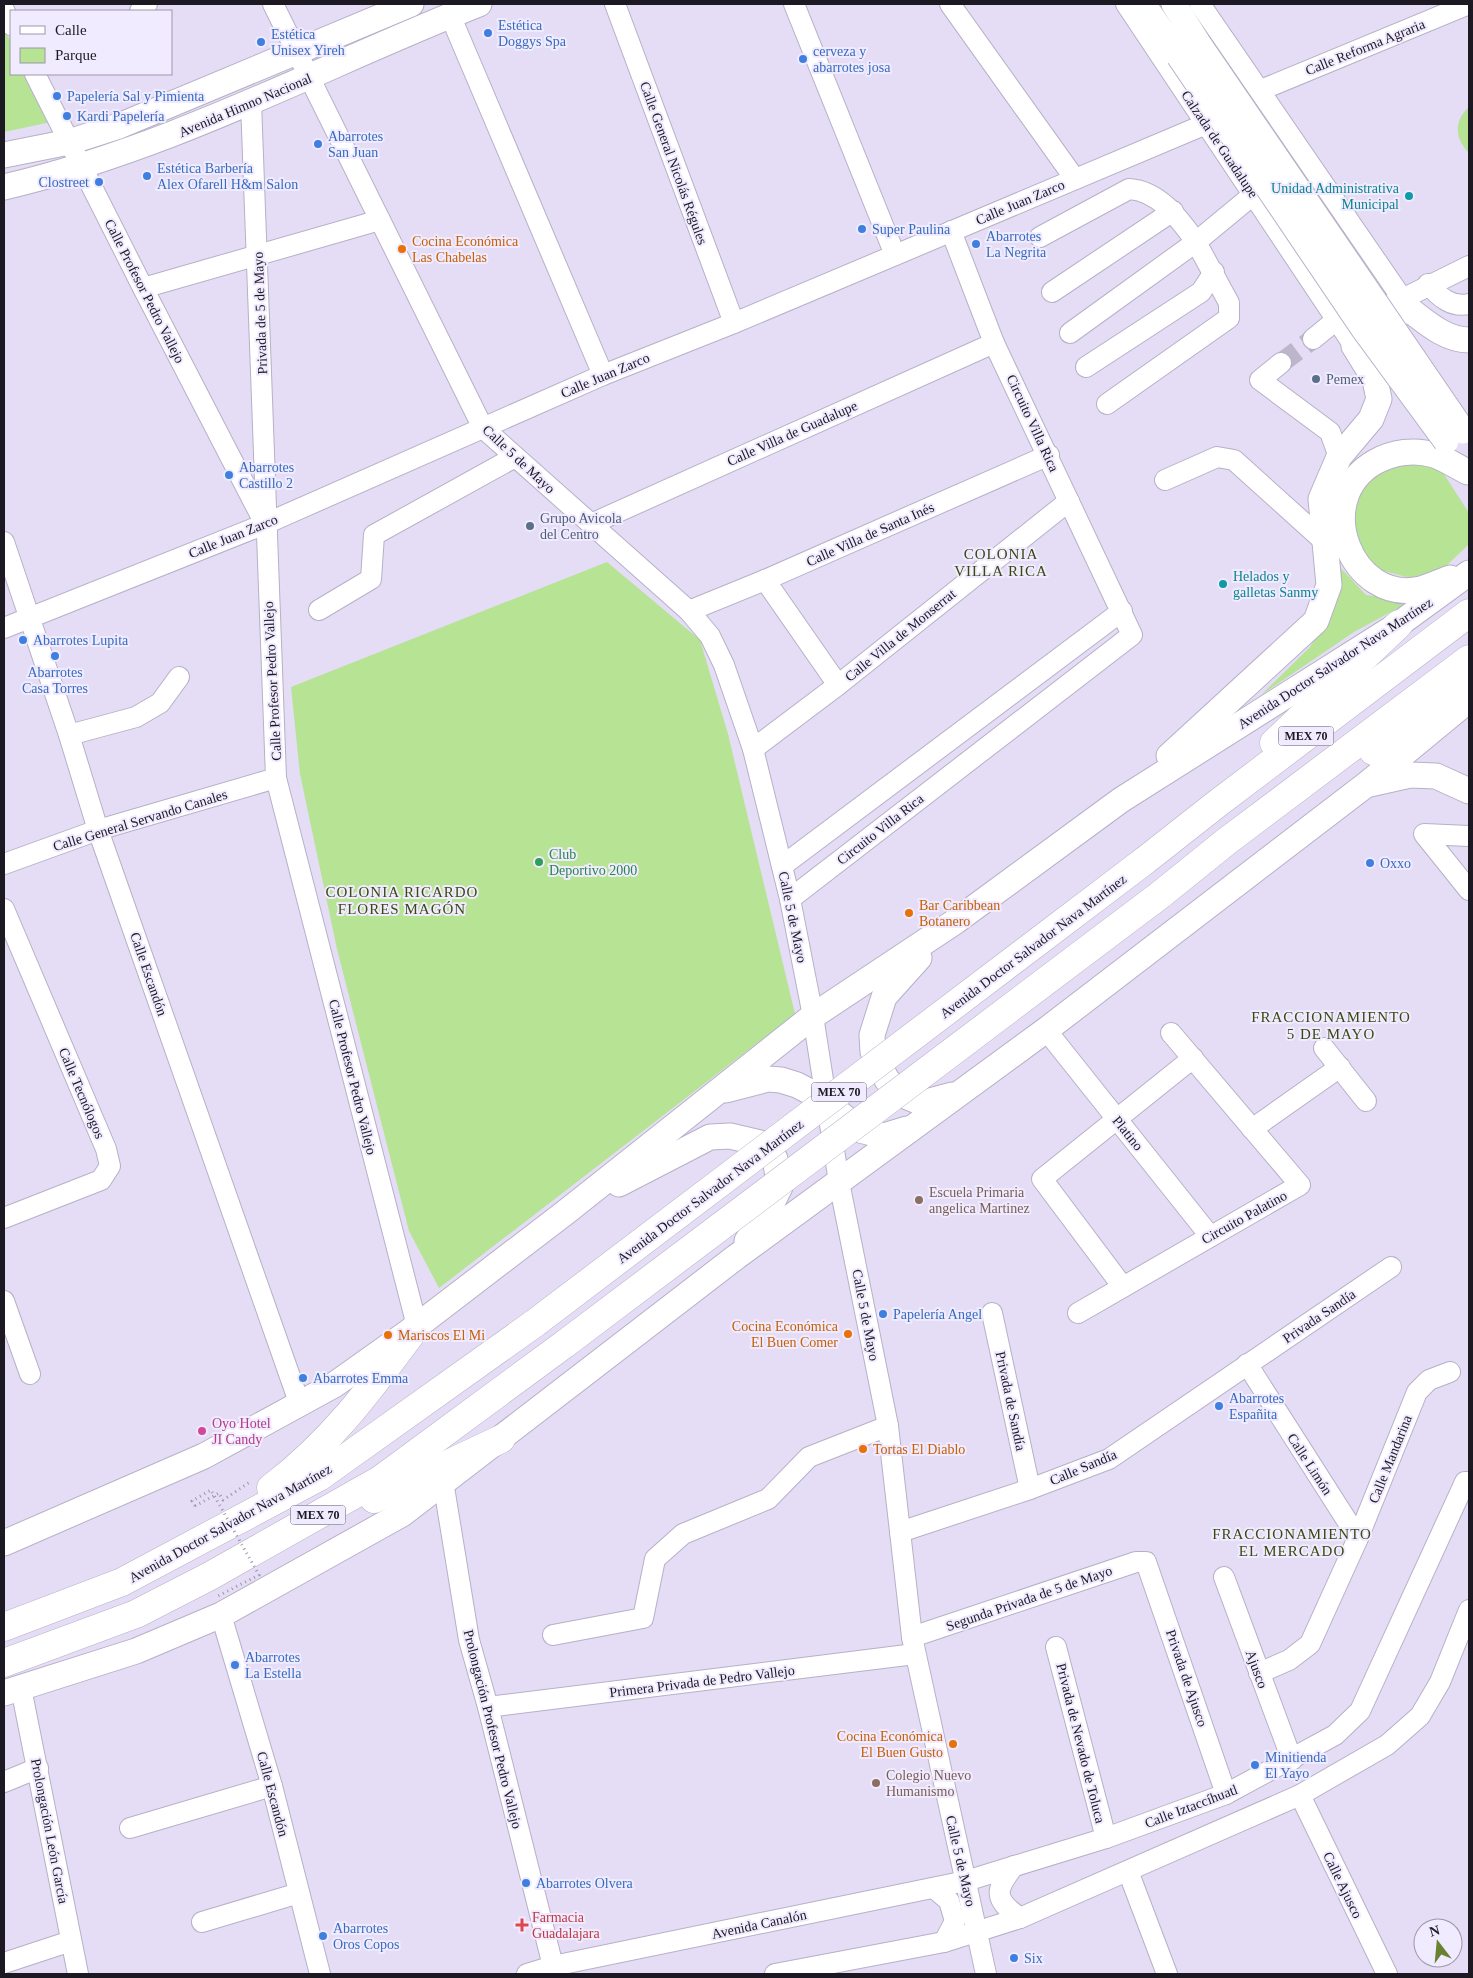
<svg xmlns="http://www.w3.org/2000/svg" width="1473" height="1978" viewBox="0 0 1473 1978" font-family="Georgia,serif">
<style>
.green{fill:#b6e394}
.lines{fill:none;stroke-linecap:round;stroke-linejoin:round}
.minor-tunnel{stroke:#bcb6cb;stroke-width:20;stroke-dasharray:20 10;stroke-linecap:butt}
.minor-casing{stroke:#b7b0c7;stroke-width:22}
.major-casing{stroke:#b7b0c7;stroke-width:27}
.highway-casing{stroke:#b7b0c7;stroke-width:29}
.path{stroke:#9b96a8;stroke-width:3;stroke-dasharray:1 4;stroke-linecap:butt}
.minor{stroke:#fff;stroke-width:20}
.major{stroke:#fff;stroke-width:25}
.highway{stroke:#fff;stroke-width:28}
.major-bridge-casing{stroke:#b7b0c7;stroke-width:27;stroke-linecap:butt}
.highway-bridge-casing{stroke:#b7b0c7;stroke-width:29;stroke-linecap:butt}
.path-bridge{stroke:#9b96a8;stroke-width:3;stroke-dasharray:1 4;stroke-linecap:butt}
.major-bridge{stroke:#fff;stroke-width:25}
.highway-bridge{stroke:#fff;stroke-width:28}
.shop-dot{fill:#3f7fe0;stroke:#f1ebff;stroke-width:2}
.culture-dot{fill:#0f9aa8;stroke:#f1ebff;stroke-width:2}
.food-dot{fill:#e8710a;stroke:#f1ebff;stroke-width:2}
.service-dot{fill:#5c6f8a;stroke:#f1ebff;stroke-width:2}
.leisure-dot{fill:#2e9e5b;stroke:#f1ebff;stroke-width:2}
.education-dot{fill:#8d6e63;stroke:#f1ebff;stroke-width:2}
.hotel-dot{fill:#d1479c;stroke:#f1ebff;stroke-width:2}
.health-dot{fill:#e0444e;stroke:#f1ebff;stroke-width:2}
.labels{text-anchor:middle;stroke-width:4;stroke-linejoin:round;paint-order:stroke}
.shield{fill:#f1ebff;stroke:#5c5864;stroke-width:1}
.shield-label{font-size:12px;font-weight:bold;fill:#1c1922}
.shop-label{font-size:14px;fill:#366cbe;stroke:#f1ebff;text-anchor:start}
.street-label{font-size:14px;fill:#1c1922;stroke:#f1ebff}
.culture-label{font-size:14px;fill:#0d838f;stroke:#f1ebff;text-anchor:end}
.food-label{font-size:14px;fill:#c56008;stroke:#f1ebff;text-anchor:start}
.service-label{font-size:14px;fill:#4e5e75;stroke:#f1ebff;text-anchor:start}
.leisure-label{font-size:14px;fill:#27864d;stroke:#f1ebff;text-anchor:start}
.education-label{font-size:14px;fill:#785e54;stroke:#f1ebff;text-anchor:start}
.hotel-label{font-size:14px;fill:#b23c85;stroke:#f1ebff;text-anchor:start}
.health-label{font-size:14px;fill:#be3a42;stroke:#f1ebff;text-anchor:start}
.neighbourhood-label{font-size:15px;letter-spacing:1px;fill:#394810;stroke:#f1ebff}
</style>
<rect width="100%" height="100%" fill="#e4ddf5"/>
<g class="green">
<polygon points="4,28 11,43 11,74 27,74 51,122 4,132"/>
<path d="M1469 107V153C1455 139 1453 121 1469 107Z"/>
<polygon points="1406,458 1440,468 1469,513 1469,544 1443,569 1410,578 1377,569 1354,544 1347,513 1359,485"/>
<polygon points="607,562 700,640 728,734 795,1014 439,1288 409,1231 337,949 300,774 291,687"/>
<polygon points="1335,562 1366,595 1411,601 1354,632 1261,695 1310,647 1335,608"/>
</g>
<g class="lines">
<polyline class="minor-tunnel" points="1281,363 1313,339"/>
<g class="minor-casing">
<g id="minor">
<polyline points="273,4 483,428 689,611 710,636 724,665 753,749 790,899 813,1016 839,1182 888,1426 912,1637 986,1974"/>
<polyline points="615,4 734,323"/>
<polyline points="794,4 895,255"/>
<polyline points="950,4 1075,179"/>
<polyline points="1126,4 1354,346 1365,339"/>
<polyline points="1200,4 1410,310 1398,317"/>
<polyline points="4,10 11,25"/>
<polyline points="140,11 147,4"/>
<polyline points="450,15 603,375"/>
<polyline points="35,74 143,288 263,520"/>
<polyline points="1261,90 1469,4"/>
<polyline points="251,102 276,778 417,1326"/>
<path d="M1040 237 1129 189C1160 191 1180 220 1196 242L1070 333"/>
<path d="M1428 284C1439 297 1452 308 1469 304"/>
<polyline points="143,288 380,220"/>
<polyline points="1052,292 1173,211"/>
<polyline points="1392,304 1469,266"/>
<polyline points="1313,339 1335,321"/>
<polyline points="1281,363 1260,380 1330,432 1339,457"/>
<polyline points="1086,367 1201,292 1214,272"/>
<polyline points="1107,404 1229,318 1229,303 1196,242 1254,194"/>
<polyline points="1165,480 1217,457 1234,460 1325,542"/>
<polyline points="591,524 994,343"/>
<polyline points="4,542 69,735 98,830 300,1405"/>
<polyline points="765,580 838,685"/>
<polyline points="319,610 371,579 374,535 515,457"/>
<polyline points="689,611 765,580 1049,455"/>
<polyline points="4,628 265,524 603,375 734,323 1206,124"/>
<polyline points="69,735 136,717 160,703 179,677"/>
<polyline points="753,749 838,685 1069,501"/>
<polyline points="1469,836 1424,834 1469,890"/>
<polyline points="4,864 98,830 276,778"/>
<polyline points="782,866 1122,611"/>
<polyline points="790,899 1132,635 994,343 951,231"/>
<polyline points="4,909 106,1149 110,1166 101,1180 4,1218"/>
<polyline points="1046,1030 1210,1236"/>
<polyline points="1324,1048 1366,1101"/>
<polyline points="1252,1129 1340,1067"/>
<polyline points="1123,1287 1042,1179 1193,1058"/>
<polyline points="4,1301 30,1374"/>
<polyline points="992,1313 1030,1489"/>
<polyline points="1078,1313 1300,1185 1171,1033"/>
<polyline points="1247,1364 1358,1538"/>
<polyline points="443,1481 469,1640 488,1707 555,1974"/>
<polyline points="900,1532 1030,1489 1109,1459 1391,1267"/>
<polyline points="1224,1577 1292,1760"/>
<polyline points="221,1615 272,1786 320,1974"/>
<polyline points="553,1635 643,1618 655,1559 683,1534 768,1499 809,1457 888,1426"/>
<polyline points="912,1637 1136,1562 1146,1562 1226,1794"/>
<polyline points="1056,1647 1106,1838"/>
<polyline points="1259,1673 1289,1660 1310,1644 1358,1538 1417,1392 1429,1380 1450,1372"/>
<polyline points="21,1688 78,1974"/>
<polyline points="488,1707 915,1654"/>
<polyline points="4,1782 38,1768"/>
<polyline points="1300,1795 1387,1974"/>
<polyline points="130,1828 272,1786"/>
<path d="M1014 1866C994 1891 994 1899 1020 1918"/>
<polyline points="1128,1871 1167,1974"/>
<polyline points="934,1888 949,1901 955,1921 944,1942"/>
<polyline points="202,1922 299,1893"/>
<polyline points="4,1963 71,1941"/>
<polyline points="527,1974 553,1966 966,1881 1106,1838 1226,1794 1335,1735 1360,1711 1465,1482 1469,1482"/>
<polyline points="775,1974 944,1942 1020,1918 1300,1795 1387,1745 1420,1716 1440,1682 1469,1610"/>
</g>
</g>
<g class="major-casing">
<g id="major">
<polyline points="1143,4 1179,56"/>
<polyline points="1174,4 1198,43"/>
<polyline points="4,155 69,142 119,126 411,4"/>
<path d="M4 187C171 148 320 67 479 4"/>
<path d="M1410 310C1427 323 1446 340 1469 340"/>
<path d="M1450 578C1441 581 1431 586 1421 589 1351 605 1310 499 1375 462 1393 452 1415 449 1434 455 1446 459 1457 467 1468 472"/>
<polyline points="1169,756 1316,621 1329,585 1321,499 1339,457 1371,419 1379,399 1375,380 1354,346"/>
<polyline points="1370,784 1410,775 1436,776 1469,791"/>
<polyline points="919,958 884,997 872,1035 873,1052 887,1080 905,1096 922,1103 952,1095"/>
<polyline points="726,1090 768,1079 781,1080 797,1085 818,1096 860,1130 884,1136 907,1129"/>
<polyline points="619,1184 710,1137 730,1136 760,1143 770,1151 775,1159 780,1187 768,1211 747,1241"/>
<polyline points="4,1543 204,1456 334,1385 417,1326 566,1212 813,1016 956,921 1121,800 1399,624 1469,573"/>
<polyline points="4,1693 136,1651 221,1615 402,1514 736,1257 1046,1030 1367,784 1459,708"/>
</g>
</g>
<g class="highway-casing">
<g id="highway">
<polyline points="1274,743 1399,624"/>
<polyline points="1373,751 1469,691"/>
<polyline points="1143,862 1218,803 1469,613"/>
<polyline points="1160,895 1227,841 1469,659"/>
<path d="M271 1488C332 1442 372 1387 417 1326"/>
<polyline points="374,1499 501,1439"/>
<polyline points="4,1627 122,1582 319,1477 535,1323"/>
<polyline points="4,1663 136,1614 210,1576 380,1480 566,1343"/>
</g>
</g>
<polyline class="path" points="195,1506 219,1493 223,1500 250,1482"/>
<use href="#minor" class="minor"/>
<use href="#major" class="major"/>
<use href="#highway" class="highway"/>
<g class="major-bridge-casing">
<g id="major-bridge">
<polyline points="1198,43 1463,431"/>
<polyline points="1179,56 1363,328 1446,441"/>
</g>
</g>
<g class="highway-bridge-casing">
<g id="highway-bridge">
<polyline points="535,1323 1143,862"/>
<polyline points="566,1343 1160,895"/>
</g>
</g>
<polyline class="path-bridge" points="195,1506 192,1501 211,1490 259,1575 216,1597"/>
<use href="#major-bridge" class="major-bridge"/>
<use href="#highway-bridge" class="highway-bridge"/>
</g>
<g class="shop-dot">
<circle cx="488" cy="33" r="5"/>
<circle cx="261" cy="42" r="5"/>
<circle cx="803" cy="59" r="5"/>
<circle cx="57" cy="96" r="5"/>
<circle cx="67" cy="116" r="5"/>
<circle cx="318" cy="144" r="5"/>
<circle cx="147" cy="176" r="5"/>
<circle cx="99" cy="182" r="5"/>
<circle cx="862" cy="229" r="5"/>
<circle cx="976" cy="244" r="5"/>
<circle cx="229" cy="475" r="5"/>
<circle cx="23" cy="640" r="5"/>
<circle cx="55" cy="656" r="5"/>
<circle cx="1370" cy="863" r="5"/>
<circle cx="883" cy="1314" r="5"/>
<circle cx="303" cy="1378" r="5"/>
<circle cx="1219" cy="1406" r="5"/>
<circle cx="235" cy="1665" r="5"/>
<circle cx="1255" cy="1765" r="5"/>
<circle cx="526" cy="1883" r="5"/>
<circle cx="323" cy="1936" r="5"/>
<circle cx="1014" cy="1958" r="5"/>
</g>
<g class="culture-dot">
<circle cx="1409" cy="196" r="5"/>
<circle cx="1223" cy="584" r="5"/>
</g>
<g class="food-dot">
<circle cx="402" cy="249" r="5"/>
<circle cx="909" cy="913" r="5"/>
<circle cx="848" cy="1334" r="5"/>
<circle cx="388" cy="1335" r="5"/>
<circle cx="863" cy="1449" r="5"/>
<circle cx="953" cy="1744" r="5"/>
</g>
<g class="service-dot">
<circle cx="1316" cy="379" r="5"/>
<circle cx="530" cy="526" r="5"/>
</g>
<circle class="leisure-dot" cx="539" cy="862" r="5"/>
<g class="education-dot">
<circle cx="919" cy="1200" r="5"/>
<circle cx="876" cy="1783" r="5"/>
</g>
<circle class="hotel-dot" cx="202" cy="1431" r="5"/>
<path class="health-dot" d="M519.5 1917.5h5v5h5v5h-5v5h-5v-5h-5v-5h5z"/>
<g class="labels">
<g class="shield">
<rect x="1278.5" y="726.5" width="55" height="19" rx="4"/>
<rect x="811.5" y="1082.5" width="55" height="19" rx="4"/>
<rect x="290.5" y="1505.5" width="55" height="19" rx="4"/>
</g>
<g class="shield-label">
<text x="1306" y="740">MEX 70</text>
<text x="839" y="1096">MEX 70</text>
<text x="318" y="1519">MEX 70</text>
</g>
<g class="shop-label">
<text x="498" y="30">Estética<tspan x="498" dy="16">Doggys Spa</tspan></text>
<text x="271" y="39">Estética<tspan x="271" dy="16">Unisex Yireh</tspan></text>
<text x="813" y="56">cerveza y<tspan x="813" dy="16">abarrotes josa</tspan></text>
<text x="67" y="101">Papelería Sal y Pimienta</text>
<text x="77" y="121">Kardi Papelería</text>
<text x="328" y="141">Abarrotes<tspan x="328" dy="16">San Juan</tspan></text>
<text x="157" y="173">Estética Barbería<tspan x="157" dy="16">Alex Ofarell H&amp;m Salon</tspan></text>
<text x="89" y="187" text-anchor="end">Clostreet</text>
<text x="872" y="234">Super Paulina</text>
<text x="986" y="241">Abarrotes<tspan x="986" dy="16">La Negrita</tspan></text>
<text x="239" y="472">Abarrotes<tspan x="239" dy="16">Castillo 2</tspan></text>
<text x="33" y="645">Abarrotes Lupita</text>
<text x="55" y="677" text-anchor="middle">Abarrotes<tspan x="55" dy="16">Casa Torres</tspan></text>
<text x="1380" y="868">Oxxo</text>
<text x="893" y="1319">Papelería Angel</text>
<text x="313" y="1383">Abarrotes Emma</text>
<text x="1229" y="1403">Abarrotes<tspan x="1229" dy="16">Españita</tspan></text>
<text x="245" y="1662">Abarrotes<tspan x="245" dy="16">La Estella</tspan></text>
<text x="1265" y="1762">Minitienda<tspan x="1265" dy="16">El Yayo</tspan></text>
<text x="536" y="1888">Abarrotes Olvera</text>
<text x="333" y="1933">Abarrotes<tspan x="333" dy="16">Oros Copos</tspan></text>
<text x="1024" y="1963">Six</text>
</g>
<g class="street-label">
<text transform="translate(1365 47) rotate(-22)" y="5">Calle Reforma Agraria</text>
<text transform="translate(245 105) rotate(-23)" y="5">Avenida Himno Nacional</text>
<text transform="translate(1220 144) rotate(56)" y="5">Calzada de Guadalupe</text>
<text transform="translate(674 163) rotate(70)" y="5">Calle General Nicolás Régules</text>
<text transform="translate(1020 202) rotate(-23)" y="5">Calle Juan Zarco</text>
<text transform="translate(145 291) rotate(63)" y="5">Calle Profesor Pedro Vallejo</text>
<text transform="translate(260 313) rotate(-92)" y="5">Privada de 5 de Mayo</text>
<text transform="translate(605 375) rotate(-23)" y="5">Calle Juan Zarco</text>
<text transform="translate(1033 423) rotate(65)" y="5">Circuito Villa Rica</text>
<text transform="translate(792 433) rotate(-24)" y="5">Calle Villa de Guadalupe</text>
<text transform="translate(519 459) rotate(43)" y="5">Calle 5 de Mayo</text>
<text transform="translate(870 534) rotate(-24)" y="5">Calle Villa de Santa Inés</text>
<text transform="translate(233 536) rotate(-22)" y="5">Calle Juan Zarco</text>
<text transform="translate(900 635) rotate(-39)" y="5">Calle Villa de Monserrat</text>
<text transform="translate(1335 663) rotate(-33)" y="5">Avenida Doctor Salvador Nava Martínez</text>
<text transform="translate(272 681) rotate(-93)" y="5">Calle Profesor Pedro Vallejo</text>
<text transform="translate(140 820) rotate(-17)" y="5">Calle General Servando Canales</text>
<text transform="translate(880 829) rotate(-38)" y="5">Circuito Villa Rica</text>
<text transform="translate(793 917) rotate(78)" y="5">Calle 5 de Mayo</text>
<text transform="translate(1033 946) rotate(-37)" y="5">Avenida Doctor Salvador Nava Martínez</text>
<text transform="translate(149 974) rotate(71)" y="5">Calle Escandón</text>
<text transform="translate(353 1077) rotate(76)" y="5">Calle Profesor Pedro Vallejo</text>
<text transform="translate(82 1093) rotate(67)" y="5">Calle Tecnólogos</text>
<text transform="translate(1128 1133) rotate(51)" y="5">Platino</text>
<text transform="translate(710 1191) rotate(-37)" y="5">Avenida Doctor Salvador Nava Martínez</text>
<text transform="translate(1244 1217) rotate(-29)" y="5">Circuito Palatino</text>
<text transform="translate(866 1315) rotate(79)" y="5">Calle 5 de Mayo</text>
<text transform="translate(1319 1316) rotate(-34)" y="5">Privada Sandía</text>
<text transform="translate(1011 1401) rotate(78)" y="5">Privada de Sandía</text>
<text transform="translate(1390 1459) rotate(-68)" y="5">Calle Mandarina</text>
<text transform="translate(1310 1464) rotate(57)" y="5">Calle Limón</text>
<text transform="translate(1083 1467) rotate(-23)" y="5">Calle Sandía</text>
<text transform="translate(230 1523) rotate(-29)" y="5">Avenida Doctor Salvador Nava Martínez</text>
<text transform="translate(1029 1598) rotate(-19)" y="5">Segunda Privada de 5 de Mayo</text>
<text transform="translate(1257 1669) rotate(70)" y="5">Ajusco</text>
<text transform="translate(1187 1678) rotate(71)" y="5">Privada de Ajusco</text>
<text transform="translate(702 1681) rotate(-7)" y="5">Primera Privada de Pedro Vallejo</text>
<text transform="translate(493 1729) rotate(76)" y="5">Prolongación Profesor Pedro Vallejo</text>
<text transform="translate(1081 1743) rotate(76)" y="5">Privada de Nevado de Toluca</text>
<text transform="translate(273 1794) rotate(75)" y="5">Calle Escandón</text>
<text transform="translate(1191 1806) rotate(-21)" y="5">Calle Iztaccíhuatl</text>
<text transform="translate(50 1831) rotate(79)" y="5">Prolongación León García</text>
<text transform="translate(961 1861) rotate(77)" y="5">Calle 5 de Mayo</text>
<text transform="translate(1343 1885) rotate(64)" y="5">Calle Ajusco</text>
<text transform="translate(759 1924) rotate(-12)" y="5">Avenida Canalón</text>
</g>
<g class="culture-label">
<text x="1399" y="193">Unidad Administrativa<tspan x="1399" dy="16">Municipal</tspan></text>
<text x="1233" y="581" text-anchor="start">Helados y<tspan x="1233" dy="16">galletas Sanmy</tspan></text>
</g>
<g class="food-label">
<text x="412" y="246">Cocina Económica<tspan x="412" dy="16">Las Chabelas</tspan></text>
<text x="919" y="910">Bar Caribbean<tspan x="919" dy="16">Botanero</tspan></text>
<text x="838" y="1331" text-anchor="end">Cocina Económica<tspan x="838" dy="16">El Buen Comer</tspan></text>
<text x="398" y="1340">Mariscos El Mi</text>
<text x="873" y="1454">Tortas El Diablo</text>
<text x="943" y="1741" text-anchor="end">Cocina Económica<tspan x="943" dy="16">El Buen Gusto</tspan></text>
</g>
<g class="service-label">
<text x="1326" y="384">Pemex</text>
<text x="540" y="523">Grupo Avicola<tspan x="540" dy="16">del Centro</tspan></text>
</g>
<g class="leisure-label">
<text x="549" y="859">Club<tspan x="549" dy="16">Deportivo 2000</tspan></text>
</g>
<g class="education-label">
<text x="929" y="1197">Escuela Primaria<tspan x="929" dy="16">angelica Martinez</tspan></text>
<text x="886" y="1780">Colegio Nuevo<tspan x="886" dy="16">Humanismo</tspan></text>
</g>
<g class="hotel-label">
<text x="212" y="1428">Oyo Hotel<tspan x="212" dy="16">JI Candy</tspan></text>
</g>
<g class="health-label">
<text x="532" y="1922">Farmacia<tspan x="532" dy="16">Guadalajara</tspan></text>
</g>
<g class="neighbourhood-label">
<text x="1001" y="559">COLONIA<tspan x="1001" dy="17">VILLA RICA</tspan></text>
<text x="402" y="897">COLONIA RICARDO<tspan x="402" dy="17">FLORES MAGÓN</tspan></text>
<text x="1331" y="1022">FRACCIONAMIENTO<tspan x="1331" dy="17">5 DE MAYO</tspan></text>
<text x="1292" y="1539">FRACCIONAMIENTO<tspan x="1292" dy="17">EL MERCADO</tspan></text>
</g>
</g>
<rect width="1473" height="1978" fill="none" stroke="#1c1922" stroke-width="10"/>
<rect x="10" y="10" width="162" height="65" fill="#f1ebff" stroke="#9c97a7"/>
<rect x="20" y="26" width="25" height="8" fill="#ffffff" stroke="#9c97a7"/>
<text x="55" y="35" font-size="15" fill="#1c1922">Calle</text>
<rect x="20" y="48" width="25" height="15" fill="#b6e394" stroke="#9c97a7"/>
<text x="55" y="60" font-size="15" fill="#1c1922">Parque</text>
<g transform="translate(1438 1943) rotate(344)"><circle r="24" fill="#f1ebff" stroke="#9c97a7"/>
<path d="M0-4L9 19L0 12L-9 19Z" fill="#6b8132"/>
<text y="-8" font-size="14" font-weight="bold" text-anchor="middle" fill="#1c1922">N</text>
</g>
</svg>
